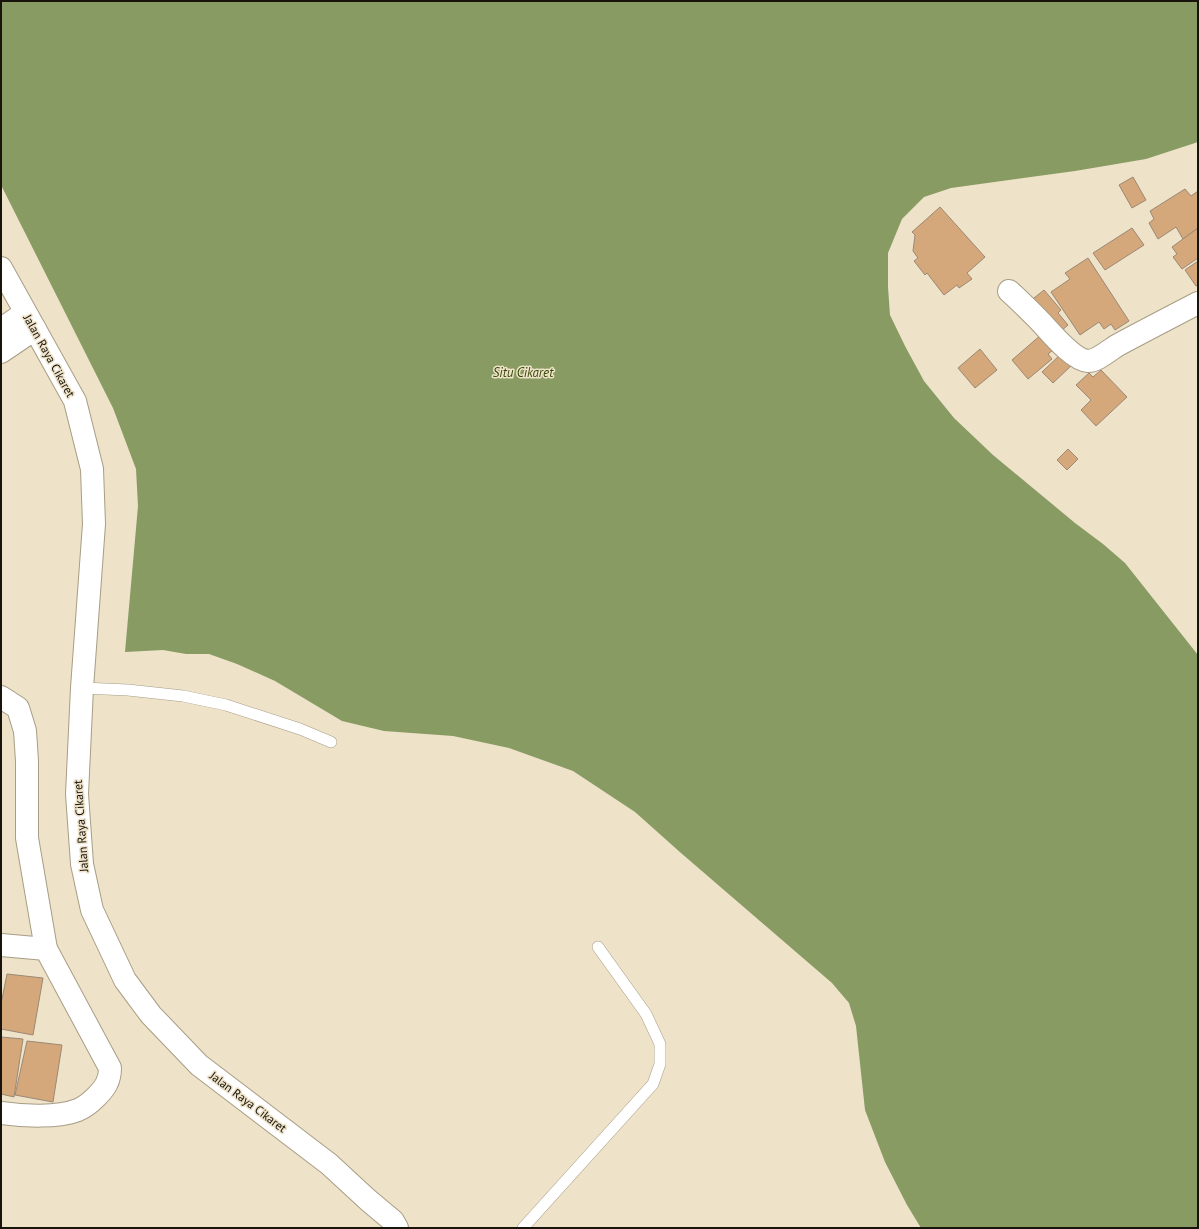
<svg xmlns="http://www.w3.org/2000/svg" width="1199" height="1229" viewBox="0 0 1199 1229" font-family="'PT Sans',sans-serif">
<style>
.water{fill:#889b63}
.building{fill:#d4a87a;stroke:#9b8875}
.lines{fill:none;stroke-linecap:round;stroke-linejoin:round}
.lane-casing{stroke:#a89d85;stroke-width:12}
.street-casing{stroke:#a89d85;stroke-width:24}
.secondary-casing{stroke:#a89d85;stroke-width:24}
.lane{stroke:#fff;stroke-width:11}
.street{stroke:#fff;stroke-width:22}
.secondary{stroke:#fff;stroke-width:22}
.labels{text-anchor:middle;stroke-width:3;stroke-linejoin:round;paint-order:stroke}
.street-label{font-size:12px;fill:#18140b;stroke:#eee2c9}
.water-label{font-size:13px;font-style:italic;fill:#384907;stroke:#eee2c9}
</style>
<rect width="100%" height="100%" fill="#eee2c9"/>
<polygon class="water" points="1,1 1198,1 1198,142 1146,159 1075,171 951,188 924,197 902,219 888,253 888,287 890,315 905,346 924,381 954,418 993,455 1075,523 1103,544 1125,563 1198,655 1198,1228 921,1228 907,1205 885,1162 865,1110 856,1026 849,1003 832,983 681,853 635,812 573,771 509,748 453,736 384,731 342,721 275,681 237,664 209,654 186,654 163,650 125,652 138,506 136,469 113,408 1,185"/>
<g class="building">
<polygon points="1133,177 1146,200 1132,208 1119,185"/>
<polygon points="1185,189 1191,196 1198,191 1198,228 1183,239 1176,227 1158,239 1149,223 1154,219 1150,211"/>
<polygon points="940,207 985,257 967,273 972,279 959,288 957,285 944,295 927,273 925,275 914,261 918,258 913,251 915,235 912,232"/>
<polygon points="1132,228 1144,245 1105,270 1093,253"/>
<polygon points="1198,228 1198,258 1182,269 1173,257 1177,254 1172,247"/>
<polygon points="1088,258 1129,321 1115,330 1111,324 1104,329 1099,322 1080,335 1051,292 1070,279 1065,273"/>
<polygon points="1198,261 1198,285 1196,286 1185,270"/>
<polygon points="1044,290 1061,310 1058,313 1068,325 1060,332 1029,302"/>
<polygon points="1042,334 1057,347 1048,354 1052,359 1028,379 1012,360"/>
<polygon points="980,349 997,370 975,388 958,368"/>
<polygon points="1062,353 1073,364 1053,383 1042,372"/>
<polygon points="1101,370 1127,397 1096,426 1081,410 1091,400 1076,385 1089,373 1093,377"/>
<polygon points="1068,449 1078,459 1067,470 1057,460"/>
<polygon points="7,974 43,978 33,1035 1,1029 1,1004"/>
<polygon points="1,1037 23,1039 14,1097 1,1094"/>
<polygon points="27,1041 62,1045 53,1102 15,1095"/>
</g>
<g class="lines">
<g class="lane-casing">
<g id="lane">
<polyline points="82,688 128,690 183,696 226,705 300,729 331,742"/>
<polyline points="523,1228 653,1084 660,1064 660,1044 646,1014 598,947"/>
</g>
</g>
<g class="street-casing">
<g id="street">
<path d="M1009 291C1019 300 1028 309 1038 319 1048 329 1072 360 1088 361 1098 361 1109 350 1118 345 1144 331 1171 317 1198 303"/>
<polyline points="1,329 25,313"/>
<polyline points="1,352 35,329"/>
<polyline points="1,697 18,708 25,731 27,761 27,838 46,949"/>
<path d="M1 945 46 949 110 1068C110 1081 105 1088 96 1097 91 1102 85 1107 78 1110 58 1118 23 1116 1 1113"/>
</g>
</g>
<g class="secondary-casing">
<polyline id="secondary" points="1,268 75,401 92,469 94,524 82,688 77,794 82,864 92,910 125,980 151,1015 199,1065 329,1164 368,1200 393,1221 397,1228"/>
</g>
<use href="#lane" class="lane"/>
<use href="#street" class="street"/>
<use href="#secondary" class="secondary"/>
</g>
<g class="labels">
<g class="street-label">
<text transform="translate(49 356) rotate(61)" y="4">Jalan Raya Cikaret</text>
<text transform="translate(81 826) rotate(-94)" y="4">Jalan Raya Cikaret</text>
<text transform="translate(248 1102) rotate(37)" y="4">Jalan Raya Cikaret</text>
</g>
<g class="water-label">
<text x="523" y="377">Situ Cikaret</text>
</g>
</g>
<rect width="1199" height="1229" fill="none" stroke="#18140b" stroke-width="4"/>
</svg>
